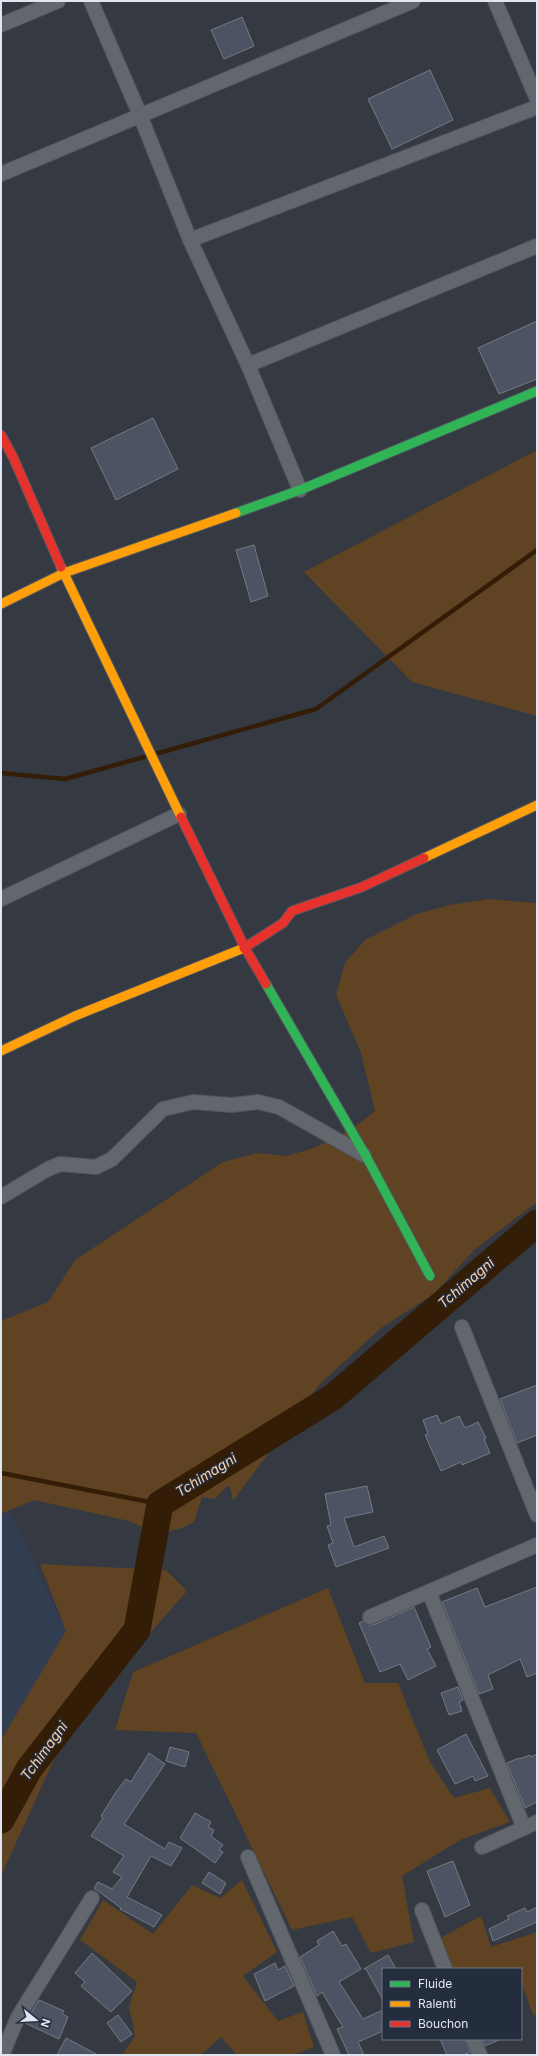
<svg xmlns="http://www.w3.org/2000/svg" width="538" height="2056" viewBox="0 0 538 2056" font-family="Inter,sans-serif">
<style>
.built{fill:#333d52}
.green{fill:#5f4322}
.lines{fill:none;stroke-linecap:round;stroke-linejoin:round}
.stream{stroke:#331d06;stroke-width:4.5}
.river{stroke:#331d06;stroke-width:27}
.building{fill:#4c5362;stroke:#757a82}
.street-casing{stroke:#50555d;stroke-width:16}
.fast-casing{stroke:#50555d;stroke-width:11}
.slow-casing{stroke:#50555d;stroke-width:11}
.jam-casing{stroke:#50555d;stroke-width:11}
.street{stroke:#62666d;stroke-width:14}
.fast{stroke:#30b455;stroke-width:9}
.slow{stroke:#ff9f0a;stroke-width:9}
.jam{stroke:#e5322d;stroke-width:9}
.labels{text-anchor:middle;stroke-width:3;stroke-linejoin:round;paint-order:stroke}
.water-label{font-size:14px;font-style:italic;fill:#fdd1a5;stroke:#242d3d}
</style>
<rect width="100%" height="100%" fill="#343942"/>
<polygon class="built" points="10,1510 66,1631 1,1740 1,1514"/>
<g class="green">
<polygon points="537,450 537,716 412,682 304,572"/>
<polygon points="488,899 537,903 537,1202 474,1250 434,1294 381,1328 319,1385 233,1501 230,1487 227,1486 215,1499 202,1497 194,1522 182,1528 158,1534 129,1521 34,1500 1,1514 1,1321 48,1302 75,1260 223,1162 257,1153 286,1156 314,1148 352,1129 375,1111 361,1053 336,995 345,963 365,940 417,914 449,905"/>
<polygon points="40,1564 166,1570 187,1591 70,1724 1,1876 1,1740 66,1631"/>
<polygon points="328,1588 365,1683 398,1683 430,1762 454,1798 490,1788 510,1822 460,1840 402,1876 414,1942 371,1953 352,1917 292,1930 196,1733 115,1730 133,1672"/>
<polygon points="242,1880 277,1952 243,1976 278,2021 303,2012 314,2047 294,2055 237,2055 221,2037 201,2055 122,2055 135,2036 129,2007 137,1982 80,1940 103,1900 153,1934 192,1885 220,1898"/>
<polygon points="481,1916 491,1947 537,1932 537,2015 533,2015 521,1981 521,1969 452,1969 440,1938"/>
</g>
<g class="lines">
<g class="stream">
<polyline points="155,754 316,709 537,550"/>
<polyline points="1,773 65,779 144,757"/>
<polyline points="1,1473 160,1504"/>
</g>
<polyline class="river" points="1,1820 29,1769 137,1630 160,1504 333,1397 537,1223"/>
</g>
<g class="building">
<polygon points="242,17 254,46 224,59 211,30"/>
<polygon points="430,70 453,120 392,149 368,99"/>
<polygon points="537,321 537,379 499,394 478,348"/>
<polygon points="153,418 178,469 116,500 91,448"/>
<polygon points="254,545 268,596 251,602 236,550"/>
<polygon points="537,1385 537,1435 517,1443 500,1399"/>
<polygon points="437,1415 441,1424 459,1416 465,1428 478,1422 486,1438 484,1439 490,1453 462,1465 461,1462 441,1471 425,1435 428,1434 423,1420"/>
<polygon points="367,1486 373,1512 344,1518 354,1547 384,1536 389,1548 336,1567 328,1545 333,1543 327,1526 331,1525 325,1494"/>
<polygon points="537,1587 537,1673 527,1677 520,1659 488,1675 493,1689 479,1694 442,1602 477,1588 485,1607"/>
<polygon points="414,1607 431,1647 427,1649 436,1666 408,1680 400,1664 380,1672 359,1623 363,1621 369,1625 373,1625"/>
<polygon points="458,1687 463,1700 459,1702 462,1711 449,1715 441,1693"/>
<polygon points="466,1734 488,1776 475,1781 473,1776 455,1784 437,1750"/>
<polygon points="170,1747 189,1752 185,1767 166,1761"/>
<polygon points="149,1753 165,1764 124,1824 165,1849 169,1842 182,1848 171,1866 151,1856 127,1897 162,1915 154,1927 120,1909 121,1908 94,1888 98,1882 112,1889 122,1877 113,1872 124,1856 91,1836 103,1818 101,1816 116,1792 126,1779 131,1782"/>
<polygon points="537,1754 537,1802 525,1808 507,1763 519,1758 519,1759 530,1755 531,1757"/>
<polygon points="195,1813 211,1822 208,1827 214,1830 211,1836 223,1845 219,1850 223,1852 215,1863 180,1838"/>
<polygon points="453,1861 470,1905 445,1917 427,1871"/>
<polygon points="209,1872 226,1883 220,1894 202,1883"/>
<polygon points="537,1907 537,1922 493,1941 489,1929 509,1919 507,1916 525,1908 527,1912"/>
<polygon points="333,1931 342,1946 346,1944 361,1969 339,1982 363,2019 383,2010 383,2031 358,2042 364,2055 349,2055 337,2029 343,2027 322,1992 317,1996 300,1957 319,1945 317,1941"/>
<polygon points="92,1953 132,1991 111,2012 81,1986 85,1982 75,1973"/>
<polygon points="388,1955 396,1969 383,1969 383,2000 366,1969 364,1969"/>
<polygon points="275,1963 278,1970 285,1966 294,1986 265,2001 254,1974"/>
<polygon points="39,2000 64,2011 62,2014 68,2017 59,2039 25,2023"/>
<polygon points="118,2015 132,2034 121,2042 107,2023"/>
<polygon points="66,2038 98,2055 57,2055"/>
<polygon points="440,2039 465,2039 470,2052 463,2055 447,2055"/>
<polygon points="482,2039 501,2039 485,2046"/>
</g>
<g class="lines">
<g class="street-casing">
<g id="street">
<polyline points="91,1 140,115 190,240 248,365 300,490"/>
<polyline points="495,1 537,99"/>
<polyline points="1,25 58,1"/>
<polyline points="1,174 413,1"/>
<polyline points="190,240 537,107"/>
<polyline points="248,365 537,246"/>
<polyline points="1,899 179,814"/>
<polyline points="1,1197 48,1169 60,1164 96,1167 112,1159 163,1109 193,1102 232,1105 258,1102 279,1107 364,1155"/>
<polyline points="462,1327 537,1515"/>
<polyline points="429,1592 524,1828"/>
<polyline points="370,1617 537,1545"/>
<polyline points="482,1847 537,1822"/>
<polyline points="248,1857 333,2055"/>
<polyline points="422,1910 445,1969"/>
<polyline points="473,2039 480,2055"/>
<polyline points="2,2055 18,2017 92,1898"/>
</g>
</g>
<g class="fast-casing">
<g id="fast">
<polyline points="236,513 300,490 537,391"/>
<polyline points="266,984 366,1156 430,1276"/>
</g>
</g>
<g class="slow-casing">
<g id="slow">
<polyline points="61,567 181,817"/>
<polyline points="1,604 64,573 236,513"/>
<polyline points="424,858 537,805"/>
<polyline points="1,1051 75,1016 244,948"/>
</g>
</g>
<g class="jam-casing">
<g id="jam">
<polyline points="1,435 13,457 61,567"/>
<polyline points="181,817 245,948 266,984"/>
<polyline points="244,948 283,923 292,911 362,887 424,858"/>
</g>
</g>
<use href="#street" class="street"/>
<use href="#fast" class="fast"/>
<use href="#slow" class="slow"/>
<use href="#jam" class="jam"/>
</g>
<g class="labels">
<g class="water-label">
<text transform="translate(466 1283) rotate(-41)" y="5">Tchimagni</text>
<text transform="translate(206 1475) rotate(-32)" y="5">Tchimagni</text>
<text transform="translate(44 1751) rotate(-54)" y="5">Tchimagni</text>
</g>
</g>
<rect width="538" height="2056" fill="none" stroke="#e0e6f1" stroke-width="4"/>
<rect x="382" y="1968" width="140" height="72" fill="#242d3d" stroke="#6f7785"/>
<rect x="390" y="1981" width="20" height="6" fill="#30b455" stroke="#6f7785"/>
<text x="418" y="1988" font-size="12" fill="#e0e6f1">Fluide</text>
<rect x="390" y="2001" width="20" height="6" fill="#ff9f0a" stroke="#6f7785"/>
<text x="418" y="2008" font-size="12" fill="#e0e6f1">Ralenti</text>
<rect x="390" y="2021" width="20" height="6" fill="#e5322d" stroke="#6f7785"/>
<text x="418" y="2028" font-size="12" fill="#e0e6f1">Bouchon</text>
<g transform="translate(36 2020) rotate(108)" stroke="#242d3d" stroke-width="3" paint-order="stroke">
<path d="M0-3L7 15L0 10L-7 15Z" fill="#e0e6f1"/>
<text y="-6" font-size="11" font-weight="bold" text-anchor="middle" fill="#e0e6f1">N</text>
</g>
</svg>
